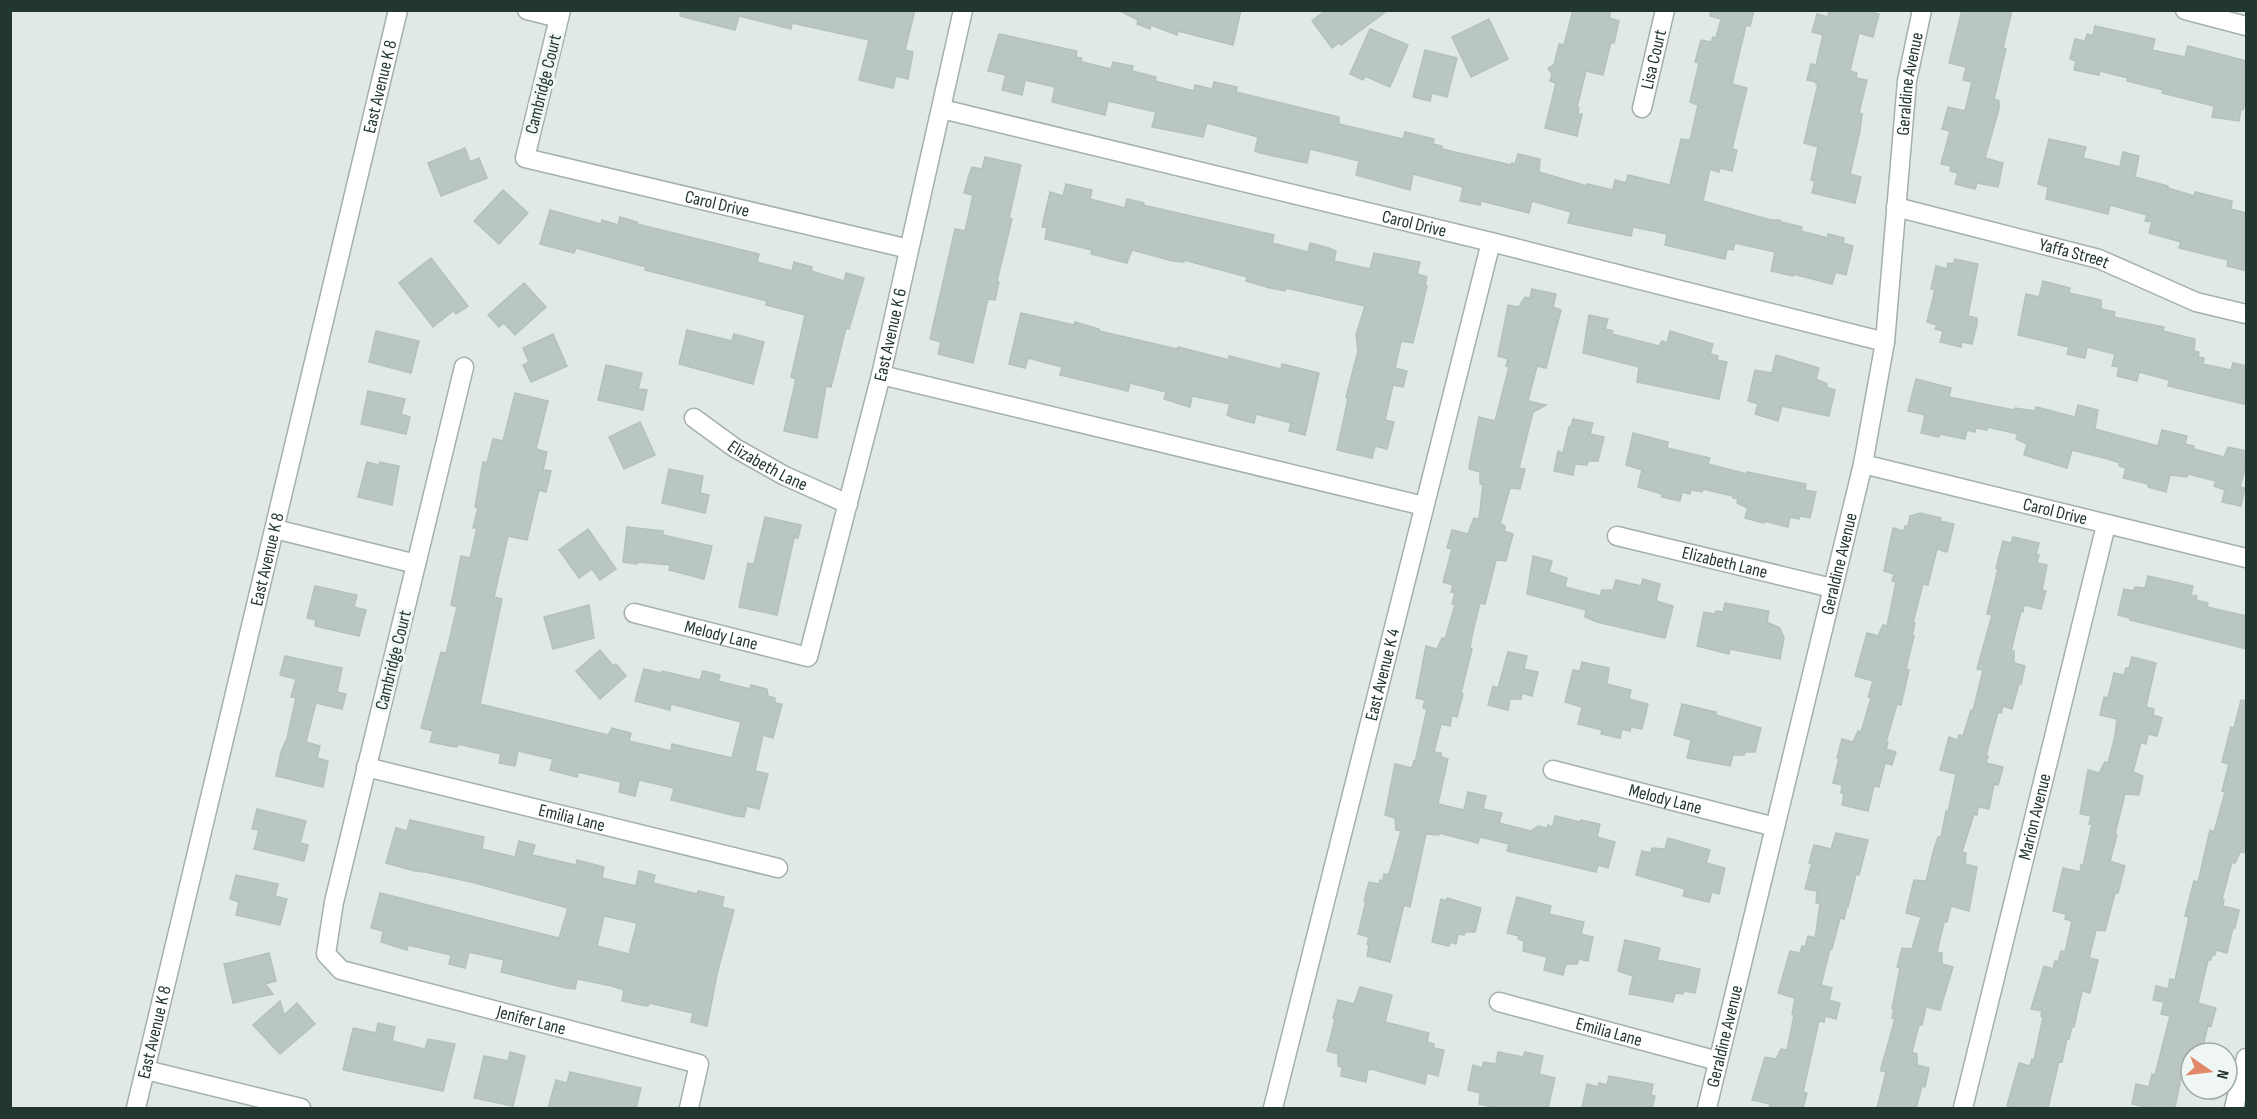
<svg xmlns="http://www.w3.org/2000/svg" width="2257" height="1119" viewBox="0 0 2257 1119" font-family="'Sofia Sans Condensed',sans-serif">
<style>
.building{fill:#b9c6c1;stroke:#b4c2bc;stroke-width:1.5;fill-rule:evenodd}
.lines{fill:none;stroke-linecap:round;stroke-linejoin:round}
.minor-casing{stroke:#a4b0ac;stroke-width:21}
.minor{stroke:#fff;stroke-width:18}
.labels{text-anchor:middle;stroke-width:6;stroke-linejoin:round;paint-order:stroke}
.street-label{font-size:18px;fill:#233732;stroke:#f0f6f3}
</style>
<rect width="100%" height="100%" fill="#e0e9e5"/>
<g class="building">
<polygon points="681,10 915,10 905,50 913,52 908,79 896,76 893,88 859,80 869,40 792,23 791,29 739,16 735,30 680,16"/>
<polygon points="1118,10 1241,10 1233,45 1178,31 1177,35 1151,25 1150,29 1137,24 1138,20"/>
<polygon points="1326,10 1388,10 1341,45 1339,43 1332,48 1312,21"/>
<polygon points="1573,10 1611,10 1609,18 1619,21 1614,43 1611,42 1603,75 1586,71 1577,107 1579,108 1578,114 1582,114 1577,136 1545,128 1556,83 1550,81 1552,74 1548,68 1554,65 1559,44 1564,45"/>
<polygon points="1711,10 1754,10 1750,26 1746,25 1732,84 1747,88 1732,149 1737,150 1732,171 1720,168 1719,172 1710,169 1703,201 1771,220 1780,220 1781,222 1802,227 1801,231 1828,238 1828,234 1844,238 1843,243 1853,246 1846,275 1836,272 1832,284 1793,274 1793,276 1771,271 1775,252 1735,243 1733,250 1727,249 1725,259 1665,245 1667,234 1633,227 1631,236 1568,223 1571,212 1532,201 1529,213 1481,201 1480,205 1460,201 1463,187 1413,174 1410,190 1356,175 1359,161 1331,154 1310,149 1307,163 1260,153 1255,151 1258,137 1207,123 1203,137 1152,127 1156,112 1108,101 1105,115 1052,102 1055,87 1025,80 1022,95 1002,90 1006,75 988,71 999,34 1077,51 1076,57 1081,58 1082,62 1111,69 1113,62 1133,66 1132,71 1156,77 1155,81 1194,91 1195,85 1212,89 1214,82 1237,87 1236,92 1339,117 1339,124 1403,139 1405,132 1434,139 1433,144 1442,146 1442,149 1511,165 1512,163 1515,164 1518,154 1540,159 1539,172 1587,186 1587,184 1613,190 1615,180 1626,183 1628,175 1670,185 1681,139 1690,140 1698,105 1690,102 1699,63 1695,62 1701,40 1711,42 1713,37 1716,38 1721,19 1710,16"/>
<polygon points="1829,10 1863,10 1879,14 1873,37 1859,33 1850,71 1857,73 1856,78 1867,80 1859,113 1862,114 1860,131 1850,174 1861,177 1855,203 1812,193 1815,181 1811,180 1818,147 1804,143 1818,84 1816,84 1816,82 1807,80 1811,64 1816,65 1823,35 1812,32 1817,14 1828,17"/>
<polygon points="1962,10 2012,10 2003,48 2006,49 1994,99 1999,101 1999,109 1985,158 2003,163 1998,187 1977,183 1975,189 1955,184 1958,173 1950,171 1951,166 1941,164 1950,131 1942,129 1948,107 1965,111 1972,82 1963,80 1966,67 1949,63"/>
<polygon points="1489,19 1508,59 1471,77 1452,37"/>
<polygon points="2095,26 2155,39 2152,50 2185,57 2188,46 2247,61 2247,104 2245,103 2243,110 2241,109 2239,121 2212,117 2214,106 2162,93 2163,90 2127,81 2128,78 2100,71 2099,75 2074,70 2076,61 2070,59 2075,39 2085,41 2087,34 2093,36"/>
<polygon points="1370,29 1408,45 1390,87 1365,76 1363,80 1350,74"/>
<polygon points="1425,50 1457,58 1447,97 1432,93 1430,101 1413,97"/>
<polygon points="2049,139 2086,147 2083,158 2120,167 2123,152 2139,156 2135,177 2168,186 2168,188 2194,196 2195,192 2232,201 2231,209 2247,213 2247,271 2227,266 2228,260 2179,248 2181,242 2149,233 2152,222 2145,221 2147,215 2110,205 2108,214 2046,199 2048,187 2038,184"/>
<polygon points="465,148 470,162 479,158 487,178 441,196 428,163"/>
<polygon points="985,157 1021,165 1009,218 1012,219 997,281 999,282 995,300 988,299 973,363 938,354 941,342 930,339 955,229 965,231 973,195 964,193 969,175 972,167 982,169"/>
<polygon points="1066,184 1092,190 1090,199 1125,208 1127,199 1144,203 1143,205 1274,235 1272,243 1308,252 1310,243 1329,248 1336,251 1334,261 1370,269 1374,253 1420,262 1417,274 1427,277 1425,285 1427,286 1413,343 1401,341 1395,368 1407,371 1403,387 1393,385 1385,420 1394,422 1387,449 1375,446 1372,458 1337,450 1348,398 1346,397 1358,351 1356,335 1365,306 1286,288 1285,291 1270,288 1246,281 1247,277 1184,260 1184,262 1173,261 1132,250 1127,263 1091,254 1092,250 1045,239 1047,228 1042,227 1050,192 1063,196"/>
<polygon points="503,190 528,213 499,244 474,221"/>
<polygon points="550,210 601,224 602,220 618,225 620,217 637,222 637,224 759,254 757,262 792,271 794,262 812,267 811,271 844,281 846,273 864,278 849,329 846,328 831,387 826,386 817,438 784,431 796,379 791,377 805,315 766,305 767,301 645,270 646,267 576,248 574,253 540,244"/>
<polygon points="431,258 468,306 456,314 453,311 433,327 399,283"/>
<polygon points="1955,259 1978,264 1968,316 1977,318 1977,324 1972,344 1962,342 1961,347 1940,342 1943,331 1935,329 1937,325 1927,322 1935,290 1931,289 1936,266 1947,269 1948,263 1953,264"/>
<polygon points="2043,281 2070,288 2069,293 2101,300 2101,309 2115,312 2114,317 2164,327 2163,331 2195,339 2194,351 2199,352 2198,357 2204,358 2203,364 2231,370 2233,363 2247,366 2247,393 2244,404 2168,386 2169,380 2139,372 2137,381 2117,376 2119,367 2112,366 2115,354 2087,347 2085,358 2067,354 2069,347 2018,335 2026,294 2039,297"/>
<polygon points="524,283 546,307 515,335 504,323 499,327 488,315"/>
<polygon points="1532,289 1556,294 1553,307 1561,310 1546,368 1537,366 1528,401 1546,405 1533,412 1519,468 1525,469 1520,489 1510,488 1500,524 1505,526 1504,531 1513,534 1506,561 1496,560 1485,604 1480,603 1472,636 1470,648 1472,649 1461,693 1463,694 1457,717 1452,715 1450,726 1441,724 1434,752 1441,753 1441,757 1448,759 1438,804 1464,810 1468,792 1486,796 1483,809 1502,813 1499,823 1531,831 1538,826 1547,828 1548,825 1553,827 1555,816 1580,822 1581,820 1600,824 1597,837 1615,842 1608,868 1598,865 1596,872 1507,851 1509,844 1480,837 1478,843 1439,833 1439,835 1426,834 1410,907 1404,905 1390,962 1367,956 1369,945 1367,944 1369,937 1358,934 1366,901 1364,901 1369,882 1379,884 1380,880 1383,881 1384,874 1388,875 1391,868 1401,831 1396,830 1395,818 1385,815 1395,764 1412,768 1414,761 1415,762 1427,709 1423,708 1425,700 1416,698 1426,646 1437,649 1442,638 1445,639 1455,605 1452,604 1455,593 1451,592 1453,585 1443,582 1452,549 1447,548 1452,530 1468,534 1474,518 1479,519 1483,484 1480,484 1480,472 1469,469 1470,462 1479,417 1495,421 1509,367 1506,366 1508,359 1498,356 1508,305 1519,307 1525,297 1530,298"/>
<polygon points="1021,313 1074,325 1075,322 1099,329 1099,331 1177,349 1178,347 1229,360 1229,356 1281,369 1282,364 1319,373 1305,435 1289,431 1291,423 1256,414 1254,423 1234,418 1227,415 1230,404 1192,396 1190,407 1164,399 1166,392 1130,383 1128,391 1060,375 1062,367 1028,358 1025,368 1009,364"/>
<polygon points="1589,315 1608,319 1605,329 1613,331 1612,334 1659,346 1662,341 1667,343 1670,331 1713,344 1710,354 1718,356 1717,360 1727,362 1719,399 1637,382 1639,367 1583,353"/>
<polygon points="687,330 732,341 734,334 764,342 753,384 679,364"/>
<polygon points="376,331 419,341 411,373 369,362"/>
<polygon points="553,334 567,366 531,382 523,365 529,362 523,348"/>
<polygon points="1776,355 1819,368 1816,379 1827,384 1826,387 1835,390 1829,416 1782,406 1778,421 1755,414 1758,404 1748,401 1755,370 1772,373"/>
<polygon points="606,365 642,373 638,389 647,390 643,410 598,400"/>
<polygon points="1916,379 1951,388 1949,397 2014,410 2015,408 2035,411 2036,407 2075,417 2078,405 2098,410 2095,429 2158,446 2162,430 2187,436 2185,444 2194,446 2194,449 2224,457 2228,447 2247,451 2247,461 2240,487 2245,488 2241,506 2222,502 2225,490 2214,486 2216,481 2188,474 2187,477 2170,475 2166,492 2148,487 2148,484 2123,478 2126,468 2119,466 2120,463 2108,459 2072,450 2067,468 2024,455 2027,444 2016,439 2018,434 1987,427 1987,430 1976,428 1975,432 1967,430 1965,439 1940,434 1939,437 1921,433 1925,415 1908,411"/>
<polygon points="368,391 405,399 401,414 410,417 406,434 361,424"/>
<polygon points="515,393 548,401 536,449 547,452 543,470 551,471 546,492 539,490 527,540 508,536 494,597 502,599 480,704 608,735 612,728 631,733 629,741 671,751 672,744 732,758 741,722 671,704 670,710 635,701 644,669 661,673 662,671 700,680 703,671 720,675 718,681 750,689 751,685 767,689 768,696 775,698 775,703 782,704 773,738 763,735 755,771 768,774 759,809 747,806 744,817 736,816 671,800 674,788 639,780 635,796 619,792 621,782 578,772 577,777 550,770 553,759 518,751 515,766 499,763 501,754 458,744 457,747 450,746 430,742 433,731 421,728 441,652 446,653 450,637 457,607 451,605 461,556 470,558 477,528 473,528 478,508 475,507 483,462 487,463 493,439 503,441"/>
<polygon points="1573,419 1593,423 1590,434 1604,437 1598,461 1588,461 1587,465 1575,464 1573,475 1554,471 1558,451 1563,453 1569,427 1571,427"/>
<polygon points="640,422 655,455 624,469 609,437"/>
<polygon points="1633,433 1668,442 1667,448 1710,458 1708,464 1747,474 1747,472 1806,484 1805,490 1816,492 1810,518 1799,516 1799,519 1790,517 1788,527 1764,521 1764,523 1745,518 1748,508 1737,503 1738,499 1733,498 1733,496 1703,489 1702,492 1691,490 1690,494 1682,492 1680,501 1662,497 1662,494 1638,487 1642,470 1626,465"/>
<polygon points="367,462 379,465 380,462 399,466 392,505 358,497"/>
<polygon points="669,469 703,476 700,493 709,495 705,513 662,503"/>
<polygon points="1920,513 1941,518 1940,521 1954,524 1947,552 1937,549 1928,585 1923,584 1913,623 1915,623 1912,636 1914,636 1906,669 1909,670 1901,705 1897,704 1886,742 1888,742 1886,749 1896,752 1892,765 1885,763 1879,787 1874,786 1868,811 1842,805 1844,794 1841,793 1842,785 1833,783 1839,758 1837,758 1842,739 1853,742 1858,731 1861,732 1871,698 1868,697 1873,681 1855,676 1867,633 1878,636 1883,625 1887,626 1896,582 1892,581 1894,574 1884,571 1893,528 1904,531 1905,526 1908,526 1910,516"/>
<polygon points="765,517 801,525 798,538 794,538 777,615 739,607 748,563 754,564"/>
<polygon points="627,527 663,531 663,535 712,546 704,579 669,570 670,565 637,562 637,564 623,562"/>
<polygon points="588,529 616,569 600,580 592,569 579,578 559,550"/>
<polygon points="2013,537 2039,543 2036,555 2039,555 2037,563 2047,565 2042,590 2046,591 2041,609 2024,605 2023,612 2021,611 2011,651 2014,651 2014,663 2025,666 2021,684 2019,684 2012,709 2003,706 2001,713 1998,712 1986,756 1988,756 1986,763 2003,767 1998,785 1994,784 1989,809 1978,807 1977,815 1974,814 1962,852 1966,853 1965,864 1977,867 1969,911 1951,906 1947,922 1944,922 1937,952 1942,953 1942,964 1953,967 1940,1010 1926,1007 1922,1025 1919,1025 1912,1052 1917,1054 1917,1065 1929,1068 1925,1087 1922,1086 1916,1108 1877,1108 1886,1072 1881,1071 1881,1068 1895,1019 1892,1018 1894,1009 1892,1009 1900,968 1897,967 1902,948 1912,949 1921,917 1906,913 1914,880 1926,881 1934,849 1938,837 1941,837 1946,811 1948,812 1956,774 1940,770 1949,737 1958,740 1959,735 1963,736 1971,710 1973,711 1983,670 1977,669 1992,615 1987,614 1998,569 1996,568 2003,541 2011,543"/>
<polygon points="1533,556 1552,561 1549,572 1567,578 1565,587 1600,596 1602,590 1613,590 1616,580 1641,586 1643,579 1660,584 1656,601 1673,606 1665,638 1597,622 1585,617 1586,610 1527,594"/>
<polygon points="2148,576 2193,586 2191,595 2197,596 2196,600 2208,603 2207,607 2247,616 2247,649 2130,620 2130,618 2118,615 2124,589 2133,591 2135,587 2145,588"/>
<polygon points="315,586 357,595 354,607 366,610 359,636 315,626 316,620 307,618"/>
<polygon points="1725,603 1769,611 1767,622 1780,628 1784,638 1780,659 1730,649 1729,654 1697,646 1704,612 1715,614 1716,611 1723,612"/>
<polygon points="589,605 594,638 553,649 544,617"/>
<polygon points="600,650 613,666 616,664 626,676 600,699 576,671"/>
<polygon points="1508,652 1527,656 1524,669 1538,672 1532,696 1522,693 1521,699 1510,699 1508,710 1488,705 1493,686 1498,688"/>
<polygon points="285,656 342,668 337,692 346,694 342,709 316,703 306,742 320,746 317,758 328,761 323,787 276,776 281,752 287,738 296,698 291,697 296,679 280,675"/>
<polygon points="2132,657 2156,663 2146,707 2154,709 2153,715 2162,718 2157,736 2148,734 2146,744 2141,742 2133,772 2143,776 2139,795 2125,794 2115,834 2117,835 2110,861 2125,866 2118,893 2115,893 2105,931 2096,930 2089,958 2098,960 2090,993 2082,991 2074,1027 2072,1027 2069,1039 2067,1038 2062,1062 2059,1061 2048,1108 2016,1108 2007,1106 2019,1063 2030,1066 2032,1059 2034,1060 2043,1017 2041,1016 2042,1011 2031,1009 2044,966 2053,969 2055,961 2058,962 2061,951 2065,952 2072,921 2065,919 2066,914 2053,911 2063,868 2080,872 2081,865 2083,866 2092,824 2089,824 2091,816 2080,814 2088,770 2099,773 2105,762 2108,763 2115,736 2117,719 2100,715 2104,697 2108,698 2114,673 2124,675 2126,668 2129,668"/>
<polygon points="1582,662 1609,668 1607,684 1631,690 1629,699 1648,704 1642,729 1631,727 1630,731 1622,729 1620,738 1601,734 1602,730 1578,724 1582,707 1565,702 1573,670 1580,671"/>
<polygon points="2241,700 2247,701 2247,853 2240,852 2235,863 2232,862 2222,899 2224,900 2223,906 2239,910 2235,928 2233,928 2227,953 2216,950 2215,955 2212,955 2211,960 2208,960 2198,1003 2216,1008 2211,1026 2208,1025 2202,1050 2191,1047 2189,1054 2186,1053 2175,1108 2150,1108 2132,1104 2136,1084 2149,1087 2152,1074 2155,1075 2170,1016 2161,1014 2164,1002 2153,1000 2156,986 2168,989 2170,979 2175,980 2189,917 2185,916 2194,881 2198,882 2210,830 2214,832 2225,792 2222,791 2229,764 2222,762 2231,727 2234,728"/>
<polygon points="1682,704 1716,712 1716,715 1761,728 1755,752 1745,752 1744,755 1733,755 1730,766 1687,758 1691,740 1674,735"/>
<polygon points="257,809 306,821 300,843 308,845 304,861 254,849 259,830 252,829"/>
<path d="M410 820 484 837 482 849 515 857 519 841 535 845 532 855 576 865 577 860 604 867 602 878 636 886 639 871 655 875 653 883 697 894 698 891 724 897 722 907 734 910 717 974 707 1026 691 1022 693 1013 649 1003 648 1006 641 1005 622 1001 624 990 612 986 577 979 575 989 566 988 501 972 504 960 469 952 465 968 449 964 451 955 408 945 407 950 381 942 383 931 371 928 380 893 559 938 568 908 471 882 425 872 415 871 386 863 396 828 407 831ZM604 916 637 923 629 954 597 946Z"/>
<polygon points="1836,833 1868,840 1859,875 1856,874 1848,907 1847,906 1844,919 1840,918 1832,949 1830,949 1821,985 1832,988 1829,1000 1840,1003 1836,1019 1825,1016 1824,1022 1819,1021 1803,1092 1807,1093 1803,1108 1769,1108 1770,1104 1752,1100 1765,1057 1776,1059 1781,1049 1787,1050 1794,1015 1792,1014 1795,998 1778,993 1783,975 1790,951 1800,953 1802,946 1805,947 1808,936 1815,938 1820,904 1816,903 1817,891 1805,889 1812,863 1809,863 1814,845 1831,849"/>
<polygon points="1668,838 1710,850 1706,863 1725,868 1719,894 1712,892 1709,902 1683,896 1685,889 1636,875 1642,851 1651,853 1652,848 1665,849"/>
<polygon points="236,875 278,884 275,896 287,899 280,925 236,915 239,902 230,899"/>
<polygon points="1517,897 1551,906 1549,914 1584,922 1581,934 1593,937 1588,961 1579,959 1577,964 1566,964 1563,975 1544,970 1547,957 1523,951 1524,941 1518,939 1519,936 1507,933"/>
<polygon points="1447,898 1481,908 1475,932 1465,932 1464,935 1458,934 1456,944 1450,942 1449,946 1432,942 1441,899 1446,901"/>
<polygon points="1625,940 1660,948 1657,960 1700,969 1695,993 1684,991 1683,994 1675,993 1673,1002 1629,994 1633,976 1618,971"/>
<polygon points="269,953 276,981 265,984 273,994 233,1003 224,964"/>
<polygon points="1360,987 1392,995 1385,1022 1429,1033 1427,1042 1434,1044 1434,1048 1444,1050 1438,1076 1427,1073 1425,1084 1371,1069 1368,1070 1366,1082 1341,1076 1342,1067 1338,1066 1338,1054 1327,1051 1335,1019 1333,1018 1338,1000 1354,1004"/>
<polygon points="280,1001 284,1015 297,1003 315,1024 280,1054 253,1025"/>
<polygon points="378,1023 395,1027 392,1041 425,1049 428,1039 455,1044 443,1091 343,1070 353,1029 354,1028 376,1033"/>
<polygon points="510,1052 525,1056 513,1106 474,1098 484,1056 508,1061"/>
<polygon points="1498,1052 1523,1057 1525,1052 1543,1056 1539,1074 1555,1078 1548,1108 1497,1108 1479,1104 1480,1093 1468,1090 1473,1065 1482,1068 1484,1062 1496,1064"/>
<polygon points="570,1072 641,1088 636,1108 548,1108 556,1080 567,1083"/>
<polygon points="1609,1076 1653,1084 1651,1095 1655,1096 1652,1108 1582,1108 1587,1084 1598,1087 1599,1083 1607,1085"/>
</g>
<g class="lines">
<g class="minor-casing">
<g id="minor">
<polyline points="527,10 559,18"/>
<path id="s1" d="M561 10 525 158 909 249"/>
<polyline points="2185,10 2246,26"/>
<path id="s2" d="M1642 108 1665 10"/>
<path id="s3" d="M942 109 1491 242 1885 342"/>
<path id="s4" d="M1896 207 2099 259 2196 302 2246 314"/>
<path id="s5" d="M464 367 334 902 326 954 341 970 699 1064 689 1108"/>
<polyline points="881,375 1424,506"/>
<path id="s6" d="M694 418 735 448 785 476 848 504"/>
<path id="s7" d="M1863 464 2246 558"/>
<polyline points="275,529 416,564"/>
<path id="s8" d="M1617 536 1832 588"/>
<path id="s9" d="M634 613 808 657 881 375 963 10"/>
<path id="s10" d="M366 767 778 868"/>
<path id="s11" d="M1553 770 1775 827"/>
<path id="s12" d="M1499 1002 1718 1061"/>
<polyline points="146,1070 301,1108"/>
<path id="s13" d="M136 1108 398 10"/>
<path id="s14" d="M1273 1108 1491 242"/>
<path id="s15" d="M1707 1108 1863 464 1885 342 1907 81 1922 10"/>
<path id="s16" d="M1963 1108 2106 525"/>
<polyline points="2234,1108 2246,1058"/>
</g>
</g>
<use href="#minor" class="minor"/>
</g>
<g class="labels">
<g class="street-label">
<text dy="6" stroke="none"><textPath href="#s2" startOffset="50">Lisa Court</textPath></text>
<text transform="translate(543 84) rotate(-76)" y="6">Cambridge Court</text>
<text dy="6" stroke="none"><textPath href="#s15" startOffset="1046">Geraldine Avenue</textPath></text>
<text dy="6" stroke="none"><textPath href="#s13" startOffset="1050">East Avenue K 8</textPath></text>
<text dy="6" stroke="none"><textPath href="#s1" startOffset="350">Carol Drive</textPath></text>
<text dy="6" stroke="none"><textPath href="#s3" startOffset="486">Carol Drive</textPath></text>
<text dy="6" stroke="none"><textPath href="#s4" startOffset="184">Yaffa Street</textPath></text>
<text dy="6" stroke="none"><textPath href="#s9" startOffset="512">East Avenue K 6</textPath></text>
<text dy="6" stroke="none"><textPath href="#s6" startOffset="88">Elizabeth Lane</textPath></text>
<text dy="6" stroke="none"><textPath href="#s7" startOffset="198">Carol Drive</textPath></text>
<text dy="6" stroke="none"><textPath href="#s13" startOffset="564">East Avenue K 8</textPath></text>
<text dy="6" stroke="none"><textPath href="#s8" startOffset="111">Elizabeth Lane</textPath></text>
<text dy="6" stroke="none"><textPath href="#s15" startOffset="560">Geraldine Avenue</textPath></text>
<text dy="6" stroke="none"><textPath href="#s9" startOffset="90">Melody Lane</textPath></text>
<text transform="translate(393 660) rotate(-76)" y="6">Cambridge Court</text>
<text dy="6" stroke="none"><textPath href="#s14" startOffset="447">East Avenue K 4</textPath></text>
<text dy="6" stroke="none"><textPath href="#s11" startOffset="116">Melody Lane</textPath></text>
<text dy="6" stroke="none"><textPath href="#s10" startOffset="212">Emilia Lane</textPath></text>
<text dy="6" stroke="none"><textPath href="#s16" startOffset="300">Marion Avenue</textPath></text>
<text dy="6" stroke="none"><textPath href="#s5" startOffset="822">Jenifer Lane</textPath></text>
<text dy="6" stroke="none"><textPath href="#s12" startOffset="114">Emilia Lane</textPath></text>
<text dy="6" stroke="none"><textPath href="#s13" startOffset="78">East Avenue K 8</textPath></text>
<text dy="6" stroke="none"><textPath href="#s15" startOffset="74">Geraldine Avenue</textPath></text>
</g>
</g>
<rect width="2257" height="1119" fill="none" stroke="#233732" stroke-width="24"/>
<g transform="translate(2209 1071) rotate(104)"><circle r="28" fill="#f0f6f3" stroke="#9eaaa6" stroke-width="1.5"/>
<path d="M0-4.5L10 22L0 15L-10 22Z" fill="#e08968"/>
<text y="-9" font-size="16" font-weight="bold" text-anchor="middle" fill="#233732">N</text>
</g>
</svg>
